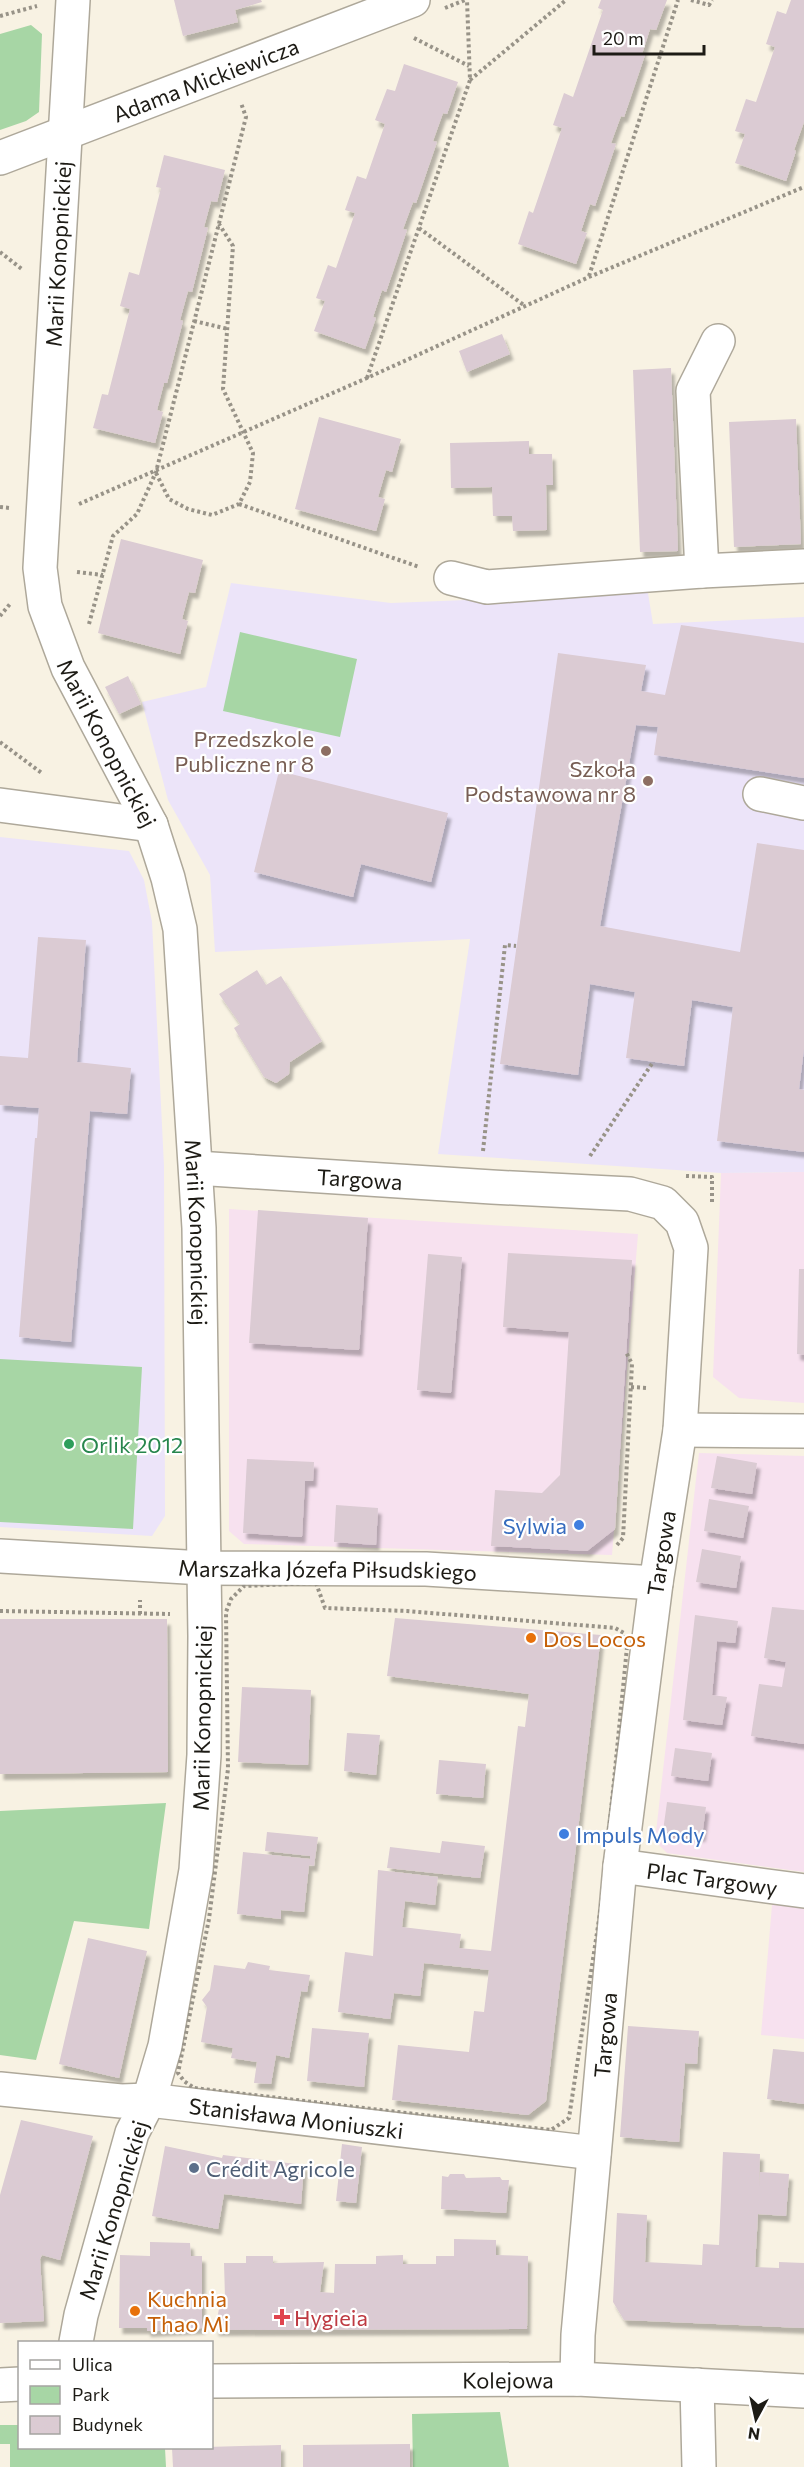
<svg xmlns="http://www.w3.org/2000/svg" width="804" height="2467" viewBox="0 0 804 2467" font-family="Commissioner,sans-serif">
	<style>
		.commercial { fill: #f7e1ef }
		.education { fill: #ece4f9 }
		.green { fill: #a7d6a5 }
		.building { fill: #dbcbd3; filter: url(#shadow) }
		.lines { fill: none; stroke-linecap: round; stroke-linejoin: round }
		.minor-casing { stroke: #aea89a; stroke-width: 36 }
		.path { stroke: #989388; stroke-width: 4; stroke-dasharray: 3 3; stroke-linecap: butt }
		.minor { stroke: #fff; stroke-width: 33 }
		.education-dot { fill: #8d6e63; stroke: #fff; stroke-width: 2 }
		.leisure-dot { fill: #2e9e5b; stroke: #fff; stroke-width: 2 }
		.shop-dot { fill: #3f7fe0; stroke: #fff; stroke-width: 2 }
		.food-dot { fill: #e8710a; stroke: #fff; stroke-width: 2 }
		.service-dot { fill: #5c6f8a; stroke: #fff; stroke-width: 2 }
		.health-dot { fill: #e0444e; stroke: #fff; stroke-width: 2 }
		.labels { text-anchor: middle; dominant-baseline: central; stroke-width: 4.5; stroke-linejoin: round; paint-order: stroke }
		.street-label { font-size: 22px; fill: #1d1b15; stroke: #fff }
		.education-label { font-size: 22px; fill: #785e54; stroke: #fff; text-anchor: end }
		.leisure-label { font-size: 22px; fill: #27864d; stroke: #fff; text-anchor: start }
		.shop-label { font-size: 22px; fill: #366cbe; stroke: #fff; text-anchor: end }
		.food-label { font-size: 22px; fill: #c56008; stroke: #fff; text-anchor: start }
		.service-label { font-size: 22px; fill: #4e5e75; stroke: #fff; text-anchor: start }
		.health-label { font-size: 22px; fill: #be3a42; stroke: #fff; text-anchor: start }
	</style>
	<defs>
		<filter id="shadow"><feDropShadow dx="3.5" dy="6" stdDeviation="1.5" flood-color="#0004"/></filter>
	</defs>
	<rect width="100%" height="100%" fill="#f8f2e3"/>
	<!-- commercial -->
	<path class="commercial" d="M804,1172V1403L739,1398L713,1377L721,1173Z
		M229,1209L638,1234L612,1555L244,1544L229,1531Z
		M699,1453L804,1456V1872L667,1853L655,1841Z
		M772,1905L804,1906V2039L761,2035Z"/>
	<!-- education -->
	<path class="education" d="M231,583L391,603L516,598L647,587L653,624L804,617V1172L721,1173L438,1154L470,939L215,952L210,875L168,800L142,702L206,687Z
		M0,837L129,851L144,880L152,922L164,1166L165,1516L152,1536L0,1527Z"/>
	<!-- green -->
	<path class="green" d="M31,25L42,34L39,112L26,121L0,130V34Z
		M240,632L357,659L340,737L223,711Z
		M0,1359L142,1367L133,1529L0,1522Z
		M166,1803L149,1929L74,1921L36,2060L0,2055V1811Z
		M500,2412L509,2467H413L412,2414Z
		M0,2425H19L20,2448H165L166,2467H10V2444H0Z"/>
	<!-- building -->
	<path class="building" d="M174,0H261L262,2L235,10L238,22L183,36Z
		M601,0H667L656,30L650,29L642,54L645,55L624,117L621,116L611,143L616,144L595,206L590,204L581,231L587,233L576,264L518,244L529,211L533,213L562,128L553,125L564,93L573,97L603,10L598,8Z
		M791,0H804V122L794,150L796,151L786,181L735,163L745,134L735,131L746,99L756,102L775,47L766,44L777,11L786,14Z
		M404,64L458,82L447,114L443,113L433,141L437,142L416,203L413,202L403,229L407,230L386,292L382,290L373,317L376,318L365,349L314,331L325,301L316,298L328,265L336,268L355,213L345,210L357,176L366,179L385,124L375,120L387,89L395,91Z
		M164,155L225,170L217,202L211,201L204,227L208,228L192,292L188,291L180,320L183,321L167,383H164L157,410L163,412L155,443L93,428L102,394L108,395L130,309L120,306L129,272L139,275L161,188L156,187Z
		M502,334L510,354L467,372L459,351Z
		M671,368L678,551L640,552L633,370Z
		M319,417L401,439L392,472L386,470L378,497L385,499L376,531L295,509Z
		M796,419L801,544L734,547L729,422Z
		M529,441V454H552L553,485H546L547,530L513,531L512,516H493L492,487L451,488L450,443Z
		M121,539L203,560L195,593L189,592L182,619L188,621L180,654L98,633Z
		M681,625L804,643V778L654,755L658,727L636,725L600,926L740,952L757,843L804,850V1049L799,1089L804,1090V1152L717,1141L733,1007L692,1000L684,1066L626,1058L635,992L590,984L578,1075L500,1064L558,653L646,665L641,691L665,695Z
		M128,676L141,704L119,714L105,687Z
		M279,771L448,813L431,882L361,864L353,897L254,872Z
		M38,937L86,940L77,1062L131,1068L127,1114L90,1111L71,1342L19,1337L35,1138H37L39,1108L0,1105V1056L28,1058Z
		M257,970L266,985L281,976L322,1041L290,1062L289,1074L276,1083L264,1077L234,1028L240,1024L219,994Z
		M258,1210L368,1218L359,1350L249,1343Z
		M508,1253L632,1260L615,1529L587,1551L491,1546L495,1490L542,1493L560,1475L569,1332L503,1327Z
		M428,1254L462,1257L451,1393L417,1390Z
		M799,1269H804V1355L797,1354Z
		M717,1456L757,1463L752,1494L711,1488Z
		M247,1459L314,1462L313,1481H305L302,1537L243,1533Z
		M709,1499L749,1506L743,1538L704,1531Z
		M336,1505L378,1508L376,1545L334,1542Z
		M702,1549L741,1556L736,1588L696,1582Z
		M772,1607L804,1610V1744L751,1736L759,1684L782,1687L786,1662L764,1658Z
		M695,1615L738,1621L735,1643L717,1641L712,1695L727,1697L722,1725L683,1720Z
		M395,1618L601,1635L546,2101L528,2115L392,2100L398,2045L469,2052L474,2011L484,2012L489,1970L424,1963L420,1996L394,1993L390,2019L338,2012L345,1952L373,1956L378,1870L438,1877L435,1905L405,1901L402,1927L461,1934L459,1948L491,1951L518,1726L525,1727L529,1694L387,1676Z
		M0,1619H167L168,1772L0,1774Z
		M242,1687L311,1690L308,1765L238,1762Z
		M347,1733L380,1735L376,1775L344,1771Z
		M675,1748L712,1753L708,1781L671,1776Z
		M439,1760L486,1764L483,1798L436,1794Z
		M667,1802L706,1807L702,1836L663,1831Z
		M267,1832L318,1837L314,1866L309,1865L304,1912L281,1910V1919L237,1914L243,1852L310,1859V1856L265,1851Z
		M442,1841L485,1846L480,1878L387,1868L390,1847L440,1853Z
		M88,1938L147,1951L119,2078L59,2064Z
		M248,1962L270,1966L269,1970L310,1975L307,1992L301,1991L289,2058L276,2055L271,2084L254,2083L257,2062L231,2058L233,2048L201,2042L207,2007L202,2000L210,1990L214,1965L245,1969Z
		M628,2026L699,2031L697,2064L685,2063L679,2142L620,2137Z
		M312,2028L369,2033L364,2087L307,2081Z
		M773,2049L804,2052V2104L767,2099Z
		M21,2120L93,2136L60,2260L42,2255L40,2259L44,2321L0,2323V2195Z
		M342,2144L362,2147L356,2203L336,2201Z
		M165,2146L222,2158L223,2155L304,2165L301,2204L224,2194L218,2229L152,2216Z
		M723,2152L760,2154L759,2186L760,2172L789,2174L786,2216L758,2214L755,2267L779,2268V2262L804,2263V2328L624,2320L613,2302L617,2213L647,2215L645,2262L702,2265L703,2244L719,2245Z
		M450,2174H464L466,2178L500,2177L502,2180H509L506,2213L441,2209L442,2176L448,2177Z
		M454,2239L496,2240V2255L528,2256L527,2329L215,2330L221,2298L225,2297L224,2263H246V2256H273V2263L324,2262L320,2292L334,2293L335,2264H376V2256L403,2255V2264H436V2256H454Z
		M150,2242L190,2243L191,2256H202V2328L147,2331V2328H119L120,2255L150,2256Z
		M410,2444V2467H303V2445Z
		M281,2445V2467H173L172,2448Z"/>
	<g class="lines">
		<!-- minor casing -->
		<g class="minor-casing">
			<g id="minor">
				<path id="s1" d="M73,0L40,568L45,606L68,668L151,825L168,878L180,929L199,1228L205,1636L204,1755L196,1870L165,2046L149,2100L132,2133L81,2315L76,2342"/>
				<path id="s2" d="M0,158L413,0"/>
				<path d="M702,571L693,391L718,341"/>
				<path d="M451,578L487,587L702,571L804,566"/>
				<path d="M760,794L804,803"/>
				<path d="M0,805L151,825"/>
				<path id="s3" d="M196,1168L492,1187L630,1194L663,1203L682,1222L691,1248L680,1430L656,1583L620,1866L578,2335L577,2379"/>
				<path d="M680,1430L804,1431"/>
				<path id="s4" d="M0,1556L203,1568L426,1569L656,1583"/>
				<path id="s5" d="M620,1866L804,1891"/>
				<path id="s6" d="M0,2089L121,2101L149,2100L594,2153"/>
				<path id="s7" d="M212,2381L577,2379L804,2391"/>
				<path d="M0,2385L20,2384"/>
				<path d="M697,2385L699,2467"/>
			</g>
		</g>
		<!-- path -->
		<path class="path" d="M691,0L709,5L712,0
			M445,8L465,0
			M0,16L37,6
			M414,38L469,66
			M470,80L566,0
			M419,228L525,306
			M0,252L23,270
			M589,276L678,0
			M194,321L228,329
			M367,378L470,80L467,0
			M156,473L169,499L188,509L212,515L239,504L250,482L253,453L223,389L233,246L219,224
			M79,504L367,378L589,277L804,187
			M239,504L419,567
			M0,507L10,508
			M77,572L103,575
			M0,616L10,604
			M89,624L113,536L137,514L156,472L246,117L241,103
			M0,742L43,774
			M483,1151L505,945L516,946
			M590,1156L653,1062
			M686,1176L712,1177V1203
			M631,1387L648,1388
			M617,1545L623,1538L632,1364L626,1352
			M316,1583L325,1608L407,1611L615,1628L624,1633L627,1647L603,1893L569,2118L551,2130L194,2088L184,2081L178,2073L209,1919L228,1769L226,1612L231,1599L244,1586Z
			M0,1611L170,1614
			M140,1614V1600"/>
		<!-- minor -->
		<use href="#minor" class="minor"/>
	</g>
	<!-- markers -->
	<g class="education-dot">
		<circle cx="326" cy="751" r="6"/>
		<circle cx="648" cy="781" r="6"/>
	</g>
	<circle class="leisure-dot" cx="69" cy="1444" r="6"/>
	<g class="shop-dot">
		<circle cx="579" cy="1525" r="6"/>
		<circle cx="564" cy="1834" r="6"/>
	</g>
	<g class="food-dot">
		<circle cx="531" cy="1638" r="6"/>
		<circle cx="135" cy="2311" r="6"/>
	</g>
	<circle class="service-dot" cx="194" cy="2168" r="6"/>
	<path class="health-dot" d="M279 2308h6v6h6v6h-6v6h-6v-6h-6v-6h6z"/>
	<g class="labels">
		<!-- street labels -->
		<g class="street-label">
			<text stroke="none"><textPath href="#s2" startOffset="220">Adama Mickiewicza</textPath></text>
			<text transform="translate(58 254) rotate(-87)">Marii Konopnickiej</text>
			<text stroke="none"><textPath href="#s1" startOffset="758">Marii Konopnickiej</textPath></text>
			<text stroke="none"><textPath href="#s3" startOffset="164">Targowa</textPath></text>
			<text stroke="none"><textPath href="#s1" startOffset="1263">Marii Konopnickiej</textPath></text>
			<text transform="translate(661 1553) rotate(-81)">Targowa</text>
			<text stroke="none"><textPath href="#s4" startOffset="328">Marszałka Józefa Piłsudskiego</textPath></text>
			<text transform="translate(202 1718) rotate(-89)">Marii Konopnickiej</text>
			<text stroke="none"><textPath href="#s5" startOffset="93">Plac Targowy</textPath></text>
			<text transform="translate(605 2035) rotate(-85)">Targowa</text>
			<text stroke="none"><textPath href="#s6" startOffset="298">Stanisława Moniuszki</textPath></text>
			<text transform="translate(113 2210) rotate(-73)">Marii Konopnickiej</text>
			<text stroke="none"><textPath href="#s7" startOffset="296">Kolejowa</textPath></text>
		</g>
		<!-- education labels -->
		<g class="education-label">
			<text x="314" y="738">Przedszkole<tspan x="314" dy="25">Publiczne nr 8</tspan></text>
			<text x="636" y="768">Szkoła<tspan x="636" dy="25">Podstawowa nr 8</tspan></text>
		</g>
		<!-- leisure labels -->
		<g class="leisure-label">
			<text x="81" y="1444">Orlik 2012</text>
		</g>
		<!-- shop labels -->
		<g class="shop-label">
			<text x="567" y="1525">Sylwia</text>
			<text x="576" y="1834" text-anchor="start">Impuls Mody</text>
		</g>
		<!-- food labels -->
		<g class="food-label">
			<text x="543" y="1638">Dos Locos</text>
			<text x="147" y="2298">Kuchnia<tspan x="147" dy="25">Thao Mi</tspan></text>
		</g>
		<!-- service labels -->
		<g class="service-label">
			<text x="206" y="2168">Crédit Agricole</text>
		</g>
		<!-- health labels -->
		<g class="health-label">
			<text x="294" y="2317">Hygieia</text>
		</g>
	</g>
	<!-- legend -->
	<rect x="18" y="2341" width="195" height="108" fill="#ffffff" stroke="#a5a4a1" stroke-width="1.5"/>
	<rect x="30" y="2360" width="30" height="9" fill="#ffffff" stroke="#a5a4a1" stroke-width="1.5"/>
	<text x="72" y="2371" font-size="18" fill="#1d1b15">Ulica</text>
	<rect x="30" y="2386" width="30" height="18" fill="#a7d6a5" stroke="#a5a4a1" stroke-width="1.5"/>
	<text x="72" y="2401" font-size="18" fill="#1d1b15">Park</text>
	<rect x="30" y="2416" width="30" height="18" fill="#dbcbd3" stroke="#a5a4a1" stroke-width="1.5"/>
	<text x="72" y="2431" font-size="18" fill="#1d1b15">Budynek</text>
	<!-- north arrow -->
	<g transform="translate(756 2419) rotate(188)" stroke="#ffffff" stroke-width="4.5" paint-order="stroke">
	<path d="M0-4.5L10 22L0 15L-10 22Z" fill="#1d1b15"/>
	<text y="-9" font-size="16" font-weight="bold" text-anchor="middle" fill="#1d1b15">N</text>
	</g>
	<!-- scale -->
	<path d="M594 45v9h110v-9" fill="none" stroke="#1d1b15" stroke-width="3"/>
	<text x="603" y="45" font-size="18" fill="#1d1b15" stroke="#ffffff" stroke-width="4.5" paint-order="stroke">20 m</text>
</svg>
